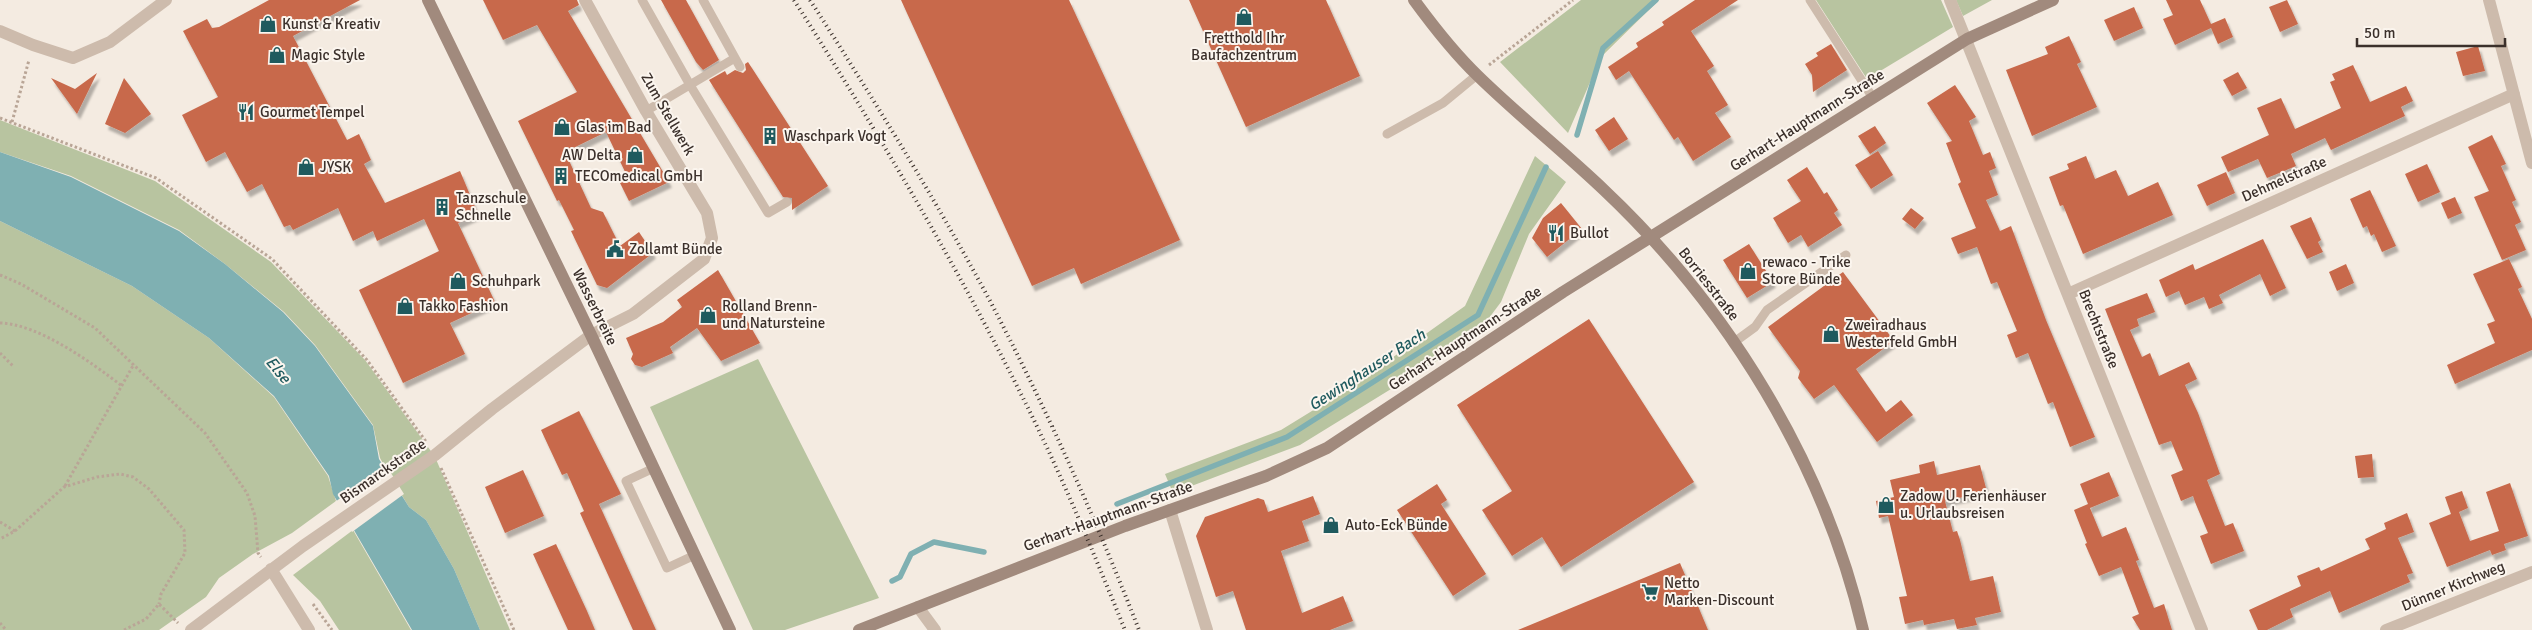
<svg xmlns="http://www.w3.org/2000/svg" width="2532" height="630" viewBox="0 0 2532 630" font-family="Signika,sans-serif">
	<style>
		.green { fill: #b8c4a0 }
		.water { fill: #7fb0b2 }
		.pier { fill: #f4ebe1 }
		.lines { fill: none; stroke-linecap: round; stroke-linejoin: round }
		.stream { stroke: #7fb0b2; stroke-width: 5.5 }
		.building { fill: #c8694b; filter: url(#shadow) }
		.path { stroke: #b9a596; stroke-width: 3; stroke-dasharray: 2.5 2.5; stroke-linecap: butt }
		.lane { stroke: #cdbbac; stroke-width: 9 }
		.street { stroke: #cdbbac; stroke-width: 12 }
		.secondary { stroke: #a18a7d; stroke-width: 12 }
		.rail { stroke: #3b302b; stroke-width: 4; stroke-dasharray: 1 4; stroke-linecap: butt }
		.labels { text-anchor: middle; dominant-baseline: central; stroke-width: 4; stroke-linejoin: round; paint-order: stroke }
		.poi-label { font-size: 15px; fill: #3b302b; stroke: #fbf5ee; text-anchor: start }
		.street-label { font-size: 15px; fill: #3b302b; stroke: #fbf5ee }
		.water-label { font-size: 16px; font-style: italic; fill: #1f5a5e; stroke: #fbf5ee }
	</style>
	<defs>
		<filter id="shadow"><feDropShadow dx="3" dy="5.5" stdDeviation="1" flood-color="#0004"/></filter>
	</defs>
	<rect width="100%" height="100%" fill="#f4ebe1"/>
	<!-- green -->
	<path class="green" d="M1581,0H1659L1601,57L1568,133L1500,62Z
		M1816,0H1941L1953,27L1867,79Z
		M1956,0H1992L1963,16Z
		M0,120L155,181L271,262L365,360L433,454L394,483L380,458L373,425L315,345L284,312L225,264L179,230L71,176L0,152Z
		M1535,156L1566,182L1529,234L1501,302L1474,338L1300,445L1173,493L1165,474L1281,430L1351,387L1465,306Z
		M0,221L132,286L209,338L274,397L328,476L336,501L292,533L253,554L219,578L206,597L159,630H0Z
		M758,359L879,598L785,630H753L650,407Z
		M435,457L510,630H480L454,569L426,520L409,507L395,484Z
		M353,530L411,630H339L320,601L293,575Z"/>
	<!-- water -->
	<path class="water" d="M0,152L71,177L179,231L225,264L283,312L315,346L373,426L379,459L409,507L426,520L454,569L480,630H412L333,494L329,476L274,396L209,338L132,286L0,221Z"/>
	<!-- pier -->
	<path class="pier" d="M386,465L404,494L352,532L335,502Z"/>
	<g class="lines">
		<!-- stream -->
		<path class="stream" d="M1577,135L1603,48L1656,0
			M1117,504L1287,437L1478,315L1546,167
			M892,581L900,577L911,554L934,542L984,552"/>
	</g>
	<!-- building -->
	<path class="building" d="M269,0H360L293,36L347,140L359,134L371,160L364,164L385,203L460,171L478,214L458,223L495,302L450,323L465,354L403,383L359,290L439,251L424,219L377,241L373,231L353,241L338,208L293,230L290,225L284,227L262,184L247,192L225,152L206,162L182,115L218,97L183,31L207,19L212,28L219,27Z
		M483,0H577L579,5L568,11L669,182L629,201L620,183L628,178L606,132L565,152L591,208L603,212L620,246L639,232L653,253L607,288L597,285L571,231L574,230L559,200L557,201L518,121L577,92L537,25L503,40Z
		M661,0H686L719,60L703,70L696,62Z
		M901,0H1069L1180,240L1081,284L1074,268L1032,286Z
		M1189,0H1326L1360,76L1246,127Z
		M1695,0H1738L1691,31L1714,66L1707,71L1728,105L1715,113L1731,137L1693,161L1678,137L1674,140L1629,71L1616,80L1608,67L1638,47L1636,43L1664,25L1662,22Z
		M2166,0H2200L2211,24L2225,18L2233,37L2218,44L2211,28L2175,45L2163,19L2173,15Z
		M2287,0L2298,24L2280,32L2269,7Z
		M2134,7L2143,28L2114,41L2104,20Z
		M2069,36L2081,62L2077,64L2097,107L2032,136L2006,70L2048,54L2045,47Z
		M1831,44L1847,70L1813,92L1812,75L1805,64L1818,56L1816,53Z
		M2478,46L2485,71L2463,76L2456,52Z
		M748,62L828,186L792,210V198L783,197L709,80L725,71L727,75L735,70L743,73L746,70L745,64Z
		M2353,65L2370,102L2406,86L2413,101L2401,107L2405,116L2331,150L2325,138L2291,154L2296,166L2267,178L2258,159L2228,172L2221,157L2269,135L2257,108L2281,98L2295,129L2341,108L2330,82L2335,80L2332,74Z
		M2238,72L2247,88L2232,96L2223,80Z
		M97,73L77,114L51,78L75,89Z
		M124,78L151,114L125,133L105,124Z
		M1955,85L1976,117L1969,121L1983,155L1990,152L1996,168L1989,171L1998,195L1986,200L2000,231L2011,226L2046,320L2095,437L2070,447L2053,402L2048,404L2028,353L2016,358L2007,335L2017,331L1997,282L1991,284L1977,247L1958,254L1951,238L1976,228L1958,184L1961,182L1946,143L1952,141L1927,103Z
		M1614,117L1628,139L1609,151L1595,130Z
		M1875,126L1886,143L1870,154L1858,136Z
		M2492,135L2506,164L2501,166L2516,200L2512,202L2521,222L2515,225L2526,250L2502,260L2474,197L2489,191L2468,147Z
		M1878,151L1893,175L1871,189L1855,165Z
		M2086,156L2095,179L2116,170L2128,196L2158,182L2173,215L2083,254L2063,205L2060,206L2049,177L2069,169L2067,164Z
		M2427,164L2440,192L2418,202L2405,174Z
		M1807,167L1824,194L1827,192L1838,210L1834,213L1842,225L1808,247L1801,235L1788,243L1773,218L1801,201L1787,180Z
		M2226,172L2235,193L2207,206L2197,185Z
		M2370,190L2396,246L2382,252L2374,234L2371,236L2367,226L2363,228L2350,199Z
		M2455,197L2462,213L2448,219L2441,203Z
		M1561,203L1582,229L1547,257L1532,238L1543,218Z
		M1911,208L1924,218L1915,229L1902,219Z
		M2311,217L2321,240L2318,242L2323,252L2307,259L2290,226Z
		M2263,239L2286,288L2270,296L2260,274L2219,295L2223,303L2209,309L2204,297L2185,305L2179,291L2166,297L2159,280L2193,264L2195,270Z
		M1749,244L1773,282L1747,298L1723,260Z
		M2509,259L2522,287L2518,289L2532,319V350L2455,384L2447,365L2495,343L2487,324L2495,321L2473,274Z
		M2346,264L2354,283L2337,291L2329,272Z
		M718,270L760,343L721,361L697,328L670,347L673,353L642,367L635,365L631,359L633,354L626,338L663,322L682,307L677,300Z
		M1843,272L1894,341L1856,369L1886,412L1901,400L1913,415L1877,442L1834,385L1814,399L1798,378L1800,371L1768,327Z
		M2147,293L2155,312L2137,319L2139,326L2130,330L2142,357L2150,353L2159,376L2189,362L2197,379L2185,385L2198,413L2220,474L2207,480L2225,526L2233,523L2244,551L2211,564L2200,536L2208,533L2195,502L2193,496L2181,501L2171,475L2183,470L2171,441L2159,445L2105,309Z
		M1589,319L1694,482L1561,567L1542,537L1512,556L1482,510L1512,491L1457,405Z
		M579,411L621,494L599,504L656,630H633L580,513L584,511L567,473L562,475L541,430Z
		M2372,454L2374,477L2358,478L2355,456Z
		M1934,461L1937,475L1980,465L1987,492L1945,501L1953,532L1957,531L1960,540L1970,581L1993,576L2001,612L1975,618L1977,625L1957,629L1954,619L1924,625L1923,620L1905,624L1899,597L1907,596L1888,516L1879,518L1876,501L1894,497L1890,480L1920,473L1919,465Z
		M523,470L544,516L505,533L485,487Z
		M2109,472L2119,496L2090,508L2102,537L2126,527L2139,560L2136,561L2154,608L2164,604L2172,630H2140L2132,617L2139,614L2121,567L2099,576L2085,544L2087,543L2074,510L2088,504L2080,484Z
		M2510,483L2528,536L2504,544L2506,550L2492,555L2490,550L2447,567L2429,523L2451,514L2445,497L2462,491L2468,508L2459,512L2470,541L2499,531L2486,492Z
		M1437,484L1447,500L1441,504L1486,574L1453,596L1397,510Z
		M1313,496L1320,514L1302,521L1309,541L1281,551L1302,613L1343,596L1353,621L1330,630H1246L1233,591L1216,597L1196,536L1205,517L1258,498L1264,500L1268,512Z
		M2407,513L2414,532L2398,538L2413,573L2407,575L2410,582L2339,613L2330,591L2290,609L2293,617L2267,630H2258L2249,610L2301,586L2297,576L2319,567L2321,571L2370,549L2365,539L2386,529L2384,523Z
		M556,544L587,611L595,630H568L533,554Z
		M1680,563L1708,630H1518Z"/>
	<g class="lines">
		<!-- path -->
		<path class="path" d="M1489,65L1573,0
			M0,118L156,178L272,259L367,360L427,443
			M12,122L29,60
			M0,275L21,284L95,328L205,433L247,493L255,516L258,553L261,557
			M0,323C39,324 92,363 122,386
			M0,353L14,367
			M441,468L514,630
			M65,486L134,364
			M0,522L15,531L0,539
			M15,531L64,487L97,477L120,474L133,477L149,489L184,530L185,553L161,594L159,604
			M313,604L332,630
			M0,623L6,630
			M124,630L146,619L159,604L178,623"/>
		<!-- lane -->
		<path class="lane" d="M642,0L690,85L768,213L787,202
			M703,0L740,67
			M1810,0L1873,98
			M646,111L735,58
			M1387,134L1443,103L1477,75
			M1733,343L1755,327L1767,310L1846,255
			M654,468L626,481L667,568L695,555"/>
		<!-- street -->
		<path class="street" d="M1950,0L2202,630
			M2489,0L2532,163
			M0,31L33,45L73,58L110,42L166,0
			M2068,294L2514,94
			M1170,510L1207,630
			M271,569L309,630
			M918,607L935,630
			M191,630L303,546L435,455L492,409L591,335L633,314L704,259L712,238L707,213L646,111L585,0
			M2386,630L2532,572"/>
		<!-- secondary -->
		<path class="secondary" d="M428,0L591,335L730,630
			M1414,0C1433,26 1454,53 1478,76C1518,115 1563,151 1604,190C1728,307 1824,463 1863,630
			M859,630L1125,526L1266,476L1327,448L1563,292L1967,39L2053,0"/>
		<!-- rail -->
		<path class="rail" d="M794,0C875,128 952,257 1020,392C1059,469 1092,549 1125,630
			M810,0C873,98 934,197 989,299C1045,406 1095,517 1139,630"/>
	</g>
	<!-- icons -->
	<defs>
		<g id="shop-bare" transform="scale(1.35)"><path d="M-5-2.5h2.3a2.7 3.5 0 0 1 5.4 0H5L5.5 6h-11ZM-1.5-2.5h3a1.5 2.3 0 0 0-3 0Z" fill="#1f5a5e" stroke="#fbf5ee" stroke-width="2.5" paint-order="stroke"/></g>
		<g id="restaurant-bare" transform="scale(1.35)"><path d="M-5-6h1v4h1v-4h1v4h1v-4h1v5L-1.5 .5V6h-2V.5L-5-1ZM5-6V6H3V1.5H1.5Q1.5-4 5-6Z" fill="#1f5a5e" stroke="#fbf5ee" stroke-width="2.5" paint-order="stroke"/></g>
		<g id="building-bare" transform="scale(1.35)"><path d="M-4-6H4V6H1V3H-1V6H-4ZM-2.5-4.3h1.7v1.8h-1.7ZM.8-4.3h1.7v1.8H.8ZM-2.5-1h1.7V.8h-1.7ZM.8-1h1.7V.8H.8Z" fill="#1f5a5e" stroke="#fbf5ee" stroke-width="2.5" paint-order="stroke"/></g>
		<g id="civic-bare" transform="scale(1.35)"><path d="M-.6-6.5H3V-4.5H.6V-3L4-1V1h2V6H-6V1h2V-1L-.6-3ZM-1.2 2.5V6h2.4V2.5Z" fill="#1f5a5e" stroke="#fbf5ee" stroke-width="2.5" paint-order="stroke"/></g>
		<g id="supermarket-bare" transform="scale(1.35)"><path d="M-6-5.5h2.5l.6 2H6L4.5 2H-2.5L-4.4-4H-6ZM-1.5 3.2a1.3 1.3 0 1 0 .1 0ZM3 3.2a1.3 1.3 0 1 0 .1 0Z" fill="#1f5a5e" stroke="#fbf5ee" stroke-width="2.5" paint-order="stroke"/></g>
	</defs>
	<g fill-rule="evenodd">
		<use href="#shop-bare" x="1244" y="17"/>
		<use href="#shop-bare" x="268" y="24"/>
		<use href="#shop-bare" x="277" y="55"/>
		<use href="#restaurant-bare" x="246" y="112"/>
		<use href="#shop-bare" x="562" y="127"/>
		<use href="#building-bare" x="770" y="136"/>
		<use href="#shop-bare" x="635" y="155"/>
		<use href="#shop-bare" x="306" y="167"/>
		<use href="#building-bare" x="561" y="176"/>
		<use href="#building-bare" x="442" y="207"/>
		<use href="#restaurant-bare" x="1556" y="233"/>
		<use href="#civic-bare" x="615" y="249"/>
		<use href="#shop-bare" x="1748" y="271"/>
		<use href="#shop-bare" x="458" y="281"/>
		<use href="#shop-bare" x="405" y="306"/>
		<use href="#shop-bare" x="708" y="315"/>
		<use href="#shop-bare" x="1831" y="334"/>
		<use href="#shop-bare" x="1886" y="505"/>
		<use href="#shop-bare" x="1331" y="525"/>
		<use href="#supermarket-bare" x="1650" y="592"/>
	</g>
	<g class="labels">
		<!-- poi labels -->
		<g class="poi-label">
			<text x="282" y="24">Kunst &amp; Kreativ</text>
			<text x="1244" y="38" text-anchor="middle">Fretthold Ihr<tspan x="1244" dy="17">Baufachzentrum</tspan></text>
			<text x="291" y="55">Magic Style</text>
			<text x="260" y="112">Gourmet Tempel</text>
			<text x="576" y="127">Glas im Bad</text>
			<text x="784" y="136">Waschpark Vogt</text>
			<text x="621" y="155" text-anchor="end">AW Delta</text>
			<text x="320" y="167">JYSK</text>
			<text x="575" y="176">TECOmedical GmbH</text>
			<text x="456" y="198">Tanzschule<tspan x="456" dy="17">Schnelle</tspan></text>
			<text x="1570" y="233">Bullot</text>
			<text x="629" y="249">Zollamt Bünde</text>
			<text x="1762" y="262">rewaco - Trike<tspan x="1762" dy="17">Store Bünde</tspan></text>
			<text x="472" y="281">Schuhpark</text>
			<text x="419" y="306">Takko Fashion</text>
			<text x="722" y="306">Rolland Brenn-<tspan x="722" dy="17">und Natursteine</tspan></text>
			<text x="1845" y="325">Zweiradhaus<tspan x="1845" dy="17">Westerfeld GmbH</tspan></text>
			<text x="1900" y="496">Zadow U. Ferienhäuser<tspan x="1900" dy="17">u. Urlaubsreisen</tspan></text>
			<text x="1345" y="525">Auto-Eck Bünde</text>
			<text x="1664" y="583">Netto<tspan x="1664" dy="17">Marken-Discount</tspan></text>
		</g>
		<!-- street labels -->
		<g class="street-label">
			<text transform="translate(668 114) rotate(60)">Zum Stellwerk</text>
			<text transform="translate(1807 120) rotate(-32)">Gerhart-Hauptmann-Straße</text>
			<text transform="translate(2284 179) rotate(-24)">Dehmelstraße</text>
			<text transform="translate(1709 284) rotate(52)">Borriesstraße</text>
			<text transform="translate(595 307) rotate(64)">Wasserbreite</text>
			<text transform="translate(2099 329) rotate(68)">Brechtstraße</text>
			<text transform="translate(1465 338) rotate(-33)">Gerhart-Hauptmann-Straße</text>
			<text transform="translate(383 471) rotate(-35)">Bismarckstraße</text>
			<text transform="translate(1108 516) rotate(-20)">Gerhart-Hauptmann-Straße</text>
			<text transform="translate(2453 586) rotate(-22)">Dünner Kirchweg</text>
		</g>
		<!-- water labels -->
		<g class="water-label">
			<text transform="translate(278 370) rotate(51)">Else</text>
			<text transform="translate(1367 370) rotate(-33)">Gewinghauser Bach</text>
		</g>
	</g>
	<!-- scale -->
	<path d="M2357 38v8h148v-8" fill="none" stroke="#3b302b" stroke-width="2.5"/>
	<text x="2364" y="38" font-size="15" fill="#3b302b" stroke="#fbf5ee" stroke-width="4" paint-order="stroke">50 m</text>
</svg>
